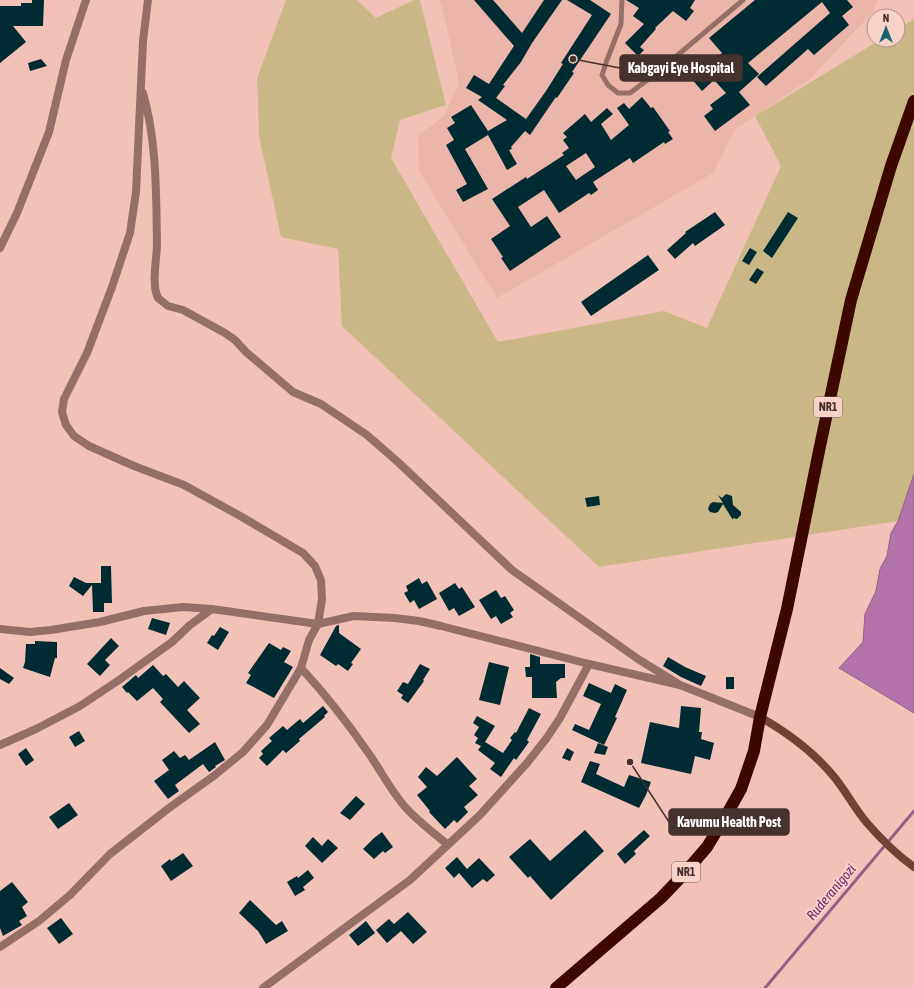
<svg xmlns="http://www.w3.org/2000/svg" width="914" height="988" viewBox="0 0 914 988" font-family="'Asap Condensed',sans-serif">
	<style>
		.built { fill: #ecb5a9 }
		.green { fill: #c9b886 }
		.water { fill: #b373a9; stroke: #926084 }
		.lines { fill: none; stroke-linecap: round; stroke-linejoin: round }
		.stream { stroke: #926084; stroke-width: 3 }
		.building { fill: #012b32; fill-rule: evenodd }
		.lane { stroke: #946f67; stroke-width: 5 }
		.street { stroke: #946f67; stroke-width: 8 }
		.secondary { stroke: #744137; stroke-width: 8 }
		.highway { stroke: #3e0701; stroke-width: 12 }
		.labels { text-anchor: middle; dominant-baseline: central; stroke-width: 4; stroke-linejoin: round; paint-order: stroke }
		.shield { fill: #f8d1c9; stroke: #7b625c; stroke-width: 1 }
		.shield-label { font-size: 12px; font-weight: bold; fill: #45322e }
		.water-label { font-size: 14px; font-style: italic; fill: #772b6f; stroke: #f8d1c9 }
		.leader { fill: none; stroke: #45322e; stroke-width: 1.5 }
		.callout-dot { fill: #45322e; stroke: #f8d1c9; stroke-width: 1.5 }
		.callout { fill: #45322e; stroke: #45322e; stroke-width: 1.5 }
		.callout-label { font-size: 14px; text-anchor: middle; font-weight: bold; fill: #fff }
	</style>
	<rect width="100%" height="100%" fill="#f2c2b8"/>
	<!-- built -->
	<path class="built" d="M440,0H878L872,13L810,79L734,130L713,173L497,298L419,171L418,136L444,116L459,83L446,23Z"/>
	<!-- green -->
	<path class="green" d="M286,0H357L376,18L414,0H420L446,105L400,120L391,158L498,342L664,311L707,328L781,166L755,116L880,40H898V29L914,19V474L898,521L599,567L342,326L338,249L281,237L259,136L257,78Z"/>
	<!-- water -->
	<path class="water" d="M914,474V713L839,668L863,642L865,614L876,591L880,569L887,556L891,533L898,521Z"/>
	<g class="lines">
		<!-- stream -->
		<path class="stream" d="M765,988L914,811"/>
	</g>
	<!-- building -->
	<path class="building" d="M32,0H44L43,26H13L26,42L0,63V6H21V3H32Z
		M474,0H493L522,33L544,0H562L532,43L521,62L503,85L505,86L496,98L526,119L546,91L563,64L561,63L592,15L567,0H590L611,14L572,72L574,73L557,98L556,97L547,110L530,135L525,131L511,147L512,149L509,150L517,164L507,170L488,135L465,149L488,189L463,202L456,190L467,184L446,145L454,140L447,128L455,123L451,117L471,105L488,131L507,120L478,100L482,97L466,88L474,75L489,84L514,46Z
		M626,0H695L690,8L694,11L686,21L673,11L655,28L656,29L640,47L644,50L638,56L625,43L644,24L633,16L639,8Z
		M755,0H847L853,7L842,16L849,25L814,55L808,49L766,86L757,77L830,13L822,2L748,63L759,74L739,92L750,105L715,131L704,116L713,109L710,105L726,93L714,80L702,91L684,70L687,67L684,64L691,58L694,61L697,58L705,67L722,53L709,38Z
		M41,59L47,66L30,71L28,63Z
		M642,97L651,108L653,107L670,131L668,132L673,139L665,144L664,142L633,163L630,158L593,182L598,190L591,195L589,193L559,213L544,190L518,207L531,227L547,216L561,237L510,271L501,258L503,257L491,239L510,226L492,199L526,177L527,179L564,155L562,153L569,148L563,140L567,137L563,133L585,114L591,122L607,108L613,114L601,124L611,140L629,125L617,108L624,103L629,109ZM586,153L595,167L576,180L566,166Z
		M715,212L725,225L695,246L693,243L675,259L667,250L686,233L685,232Z
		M788,212L798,218L772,258L763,251Z
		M750,248L757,252L749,265L742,261Z
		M648,255L659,270L591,316L581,302Z
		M757,268L764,272L756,284L749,280Z
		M726,494L732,496L733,505L741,512V515L737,519L733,518V520L723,504L718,512L715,513L710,512L708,509L710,504L713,502L723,503L718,495L722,498Z
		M599,496L600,505L587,507L585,498Z
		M101,566H111L112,603H104V612H93L92,585L83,596L69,586L74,577L86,583H101Z
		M419,578L422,584L427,581L437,599L419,609L414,600L410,603L404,593L408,591L406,586Z
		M455,583L459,589L462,587L475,607L459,616L454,608L449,611L439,593Z
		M496,590L501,598L505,596L514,610L510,613L513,617L501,624L496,616L491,619L479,600Z
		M152,618L170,623L166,635L148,629Z
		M339,625V633L361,649L351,663L353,664L348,671L338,664L336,666L320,655L336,626Z
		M220,627L229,632L218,650L207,643L212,635L214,636Z
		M111,638L119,646L105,660L110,665L100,676L87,664Z
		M35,641L57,642V658H55L50,677L23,668L25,662L26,644H35Z
		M269,643L281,650L283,647L291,651L284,662L293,667L274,698L246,683L251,675L248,673Z
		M530,654L540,657V664H565V678H561L556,682L557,698H532V677H526L525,667H530Z
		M668,657L685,667L706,676L701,686L681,677L663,666Z
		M489,662L509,667L500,705L479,700Z
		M420,664L430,669L423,680L424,681L408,703L401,698L403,695L397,691L403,682L408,684Z
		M153,665L163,676L166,674L178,687L184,681L200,698L187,710L200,724L189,733L160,702L163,699L153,688L137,701L128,692L127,693L122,687L136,675L138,678Z
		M0,668L14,678L9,684L0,679Z
		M726,677H734V689H726Z
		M589,683L611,693L615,684L627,690L615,717L617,718L604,745L572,730L575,724L589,730L601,704L583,696Z
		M323,706L328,712L324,716L325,717L299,739L300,741L286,753L283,750L267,766L259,758L263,754L261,751L272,741L269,738L283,726L287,730L300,719L303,723Z
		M681,706L701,708L699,732H702L701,739L714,743L710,760L695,756L691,774L641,763L650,722L679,728Z
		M529,708L541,714L527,740L529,742L516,760L514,758L501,777L490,769L495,763L478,750L481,746L475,743L478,738L474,735L479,727L473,723L477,716L495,726L485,742L503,753L512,740L510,738L515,732L516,733Z
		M79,731L85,741L75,747L69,737Z
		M215,742L225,760L215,766L216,767L209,772L203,764L175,785L179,791L168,799L154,781L169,770L162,760L174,751L180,758L185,755L189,760Z
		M598,743L608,747L605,755L594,753Z
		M26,748L34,760L26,766L18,754Z
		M567,748L574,752L570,761L562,758Z
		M457,757L477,779L469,786L478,795L464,807L468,812L457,823L454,820L445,829L429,812L430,811L417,795L427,787L418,777L426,767L437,776Z
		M590,761L600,764L596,774L624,787L629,775L651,782L646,795L639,808L581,782Z
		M356,796L365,804L350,820L340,813Z
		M69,803L78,815L58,829L49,817Z
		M585,830L604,851L551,900L530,876L528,878L509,857L530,839L550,861Z
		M644,830L650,836L634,851L636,854L625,864L617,854Z
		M382,832L393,847L385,853L383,851L374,859L363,849L374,838Z
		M313,837L322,846L328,839L338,848L322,863L305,846Z
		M183,853L193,866L171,881L161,866L170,859L171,861Z
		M457,857L467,869L479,858L495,875L487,882L483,879L472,888L459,873L454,878L445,868Z
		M308,870L314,878L303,887L305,890L295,896L287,882L297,876L298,878Z
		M12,882L28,902L22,907L27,916L19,921L22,925L3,936L0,928V891Z
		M250,900L276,925L282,921L288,931L266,944L258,931L239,913Z
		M408,912L427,932L413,944L401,931L387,943L376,930L389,919L394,924Z
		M61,918L73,934L59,944L47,928Z
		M366,921L375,933L358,946L349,935Z"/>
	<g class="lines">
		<!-- lane -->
		<path class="lane" d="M622,0L621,24L607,60L602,75L608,85L618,93H630L654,75L743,0"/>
		<!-- street -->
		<path class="street" d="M143,93C157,142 156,193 157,243C157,259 151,284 158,298L168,306L183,310L225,333L235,340L246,352L293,392L321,404L367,435L399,463L512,570L638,659L680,685
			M0,248L17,213L49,132L66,60L86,0
			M0,629L30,632L51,630L100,622L144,611L183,607L212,609L318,624L354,616L395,618L419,621L441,626L589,664L680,685L760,717
			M301,668C325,694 347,722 367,751C381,770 391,792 407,809C419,822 435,834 448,845
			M0,745L36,729L80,706L119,680L172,642L190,625L212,609
			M0,947L39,921L70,895L110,854L169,808L215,775L243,752L267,725L301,668L309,640L318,624L322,599L321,580L315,566L303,553L242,517L184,485L134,466L89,446L74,436L66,425L62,412L64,399L87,353L112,287L130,233L136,192L143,41L148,0
			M263,988L410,880L480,815L527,763L546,739L560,718L589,664"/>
		<!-- secondary -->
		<path class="secondary" d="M760,717C788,733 815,753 835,778C847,793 855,809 867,823C881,839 897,855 914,867"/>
		<!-- highway -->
		<path class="highway" d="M556,988L661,898L682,876L707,847L727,814L741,789L754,751L760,717L787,609L819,451L851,300L891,166L914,101"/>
	</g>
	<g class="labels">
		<!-- shield labels -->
		<g class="shield">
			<rect x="814" y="397" width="28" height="20" rx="3"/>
			<rect x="672" y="862" width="28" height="20" rx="3"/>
		</g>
		<g class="shield-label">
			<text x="828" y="407">NR1</text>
			<text x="686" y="872">NR1</text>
		</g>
		<!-- water labels -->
		<g class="water-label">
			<text transform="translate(831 892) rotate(-50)">Ruderanigozi</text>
		</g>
	</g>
	<!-- callouts -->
	<path class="leader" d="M573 59L620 68M630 762L669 822"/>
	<g class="callout-dot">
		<circle cx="573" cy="59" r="4"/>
		<circle cx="630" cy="762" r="4"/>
	</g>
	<g class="callout">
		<rect x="620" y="55" width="122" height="26" rx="4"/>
		<rect x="669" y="809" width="120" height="26" rx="4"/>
	</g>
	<g class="callout-label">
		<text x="681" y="73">Kabgayi Eye Hospital</text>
		<text x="729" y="827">Kavumu Health Post</text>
	</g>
	<!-- north arrow -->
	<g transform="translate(886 28)"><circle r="19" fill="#f8d1c9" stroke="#b0918b"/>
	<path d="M0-3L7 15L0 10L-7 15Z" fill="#1a6471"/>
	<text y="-6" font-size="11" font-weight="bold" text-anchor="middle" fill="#45322e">N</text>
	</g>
</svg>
